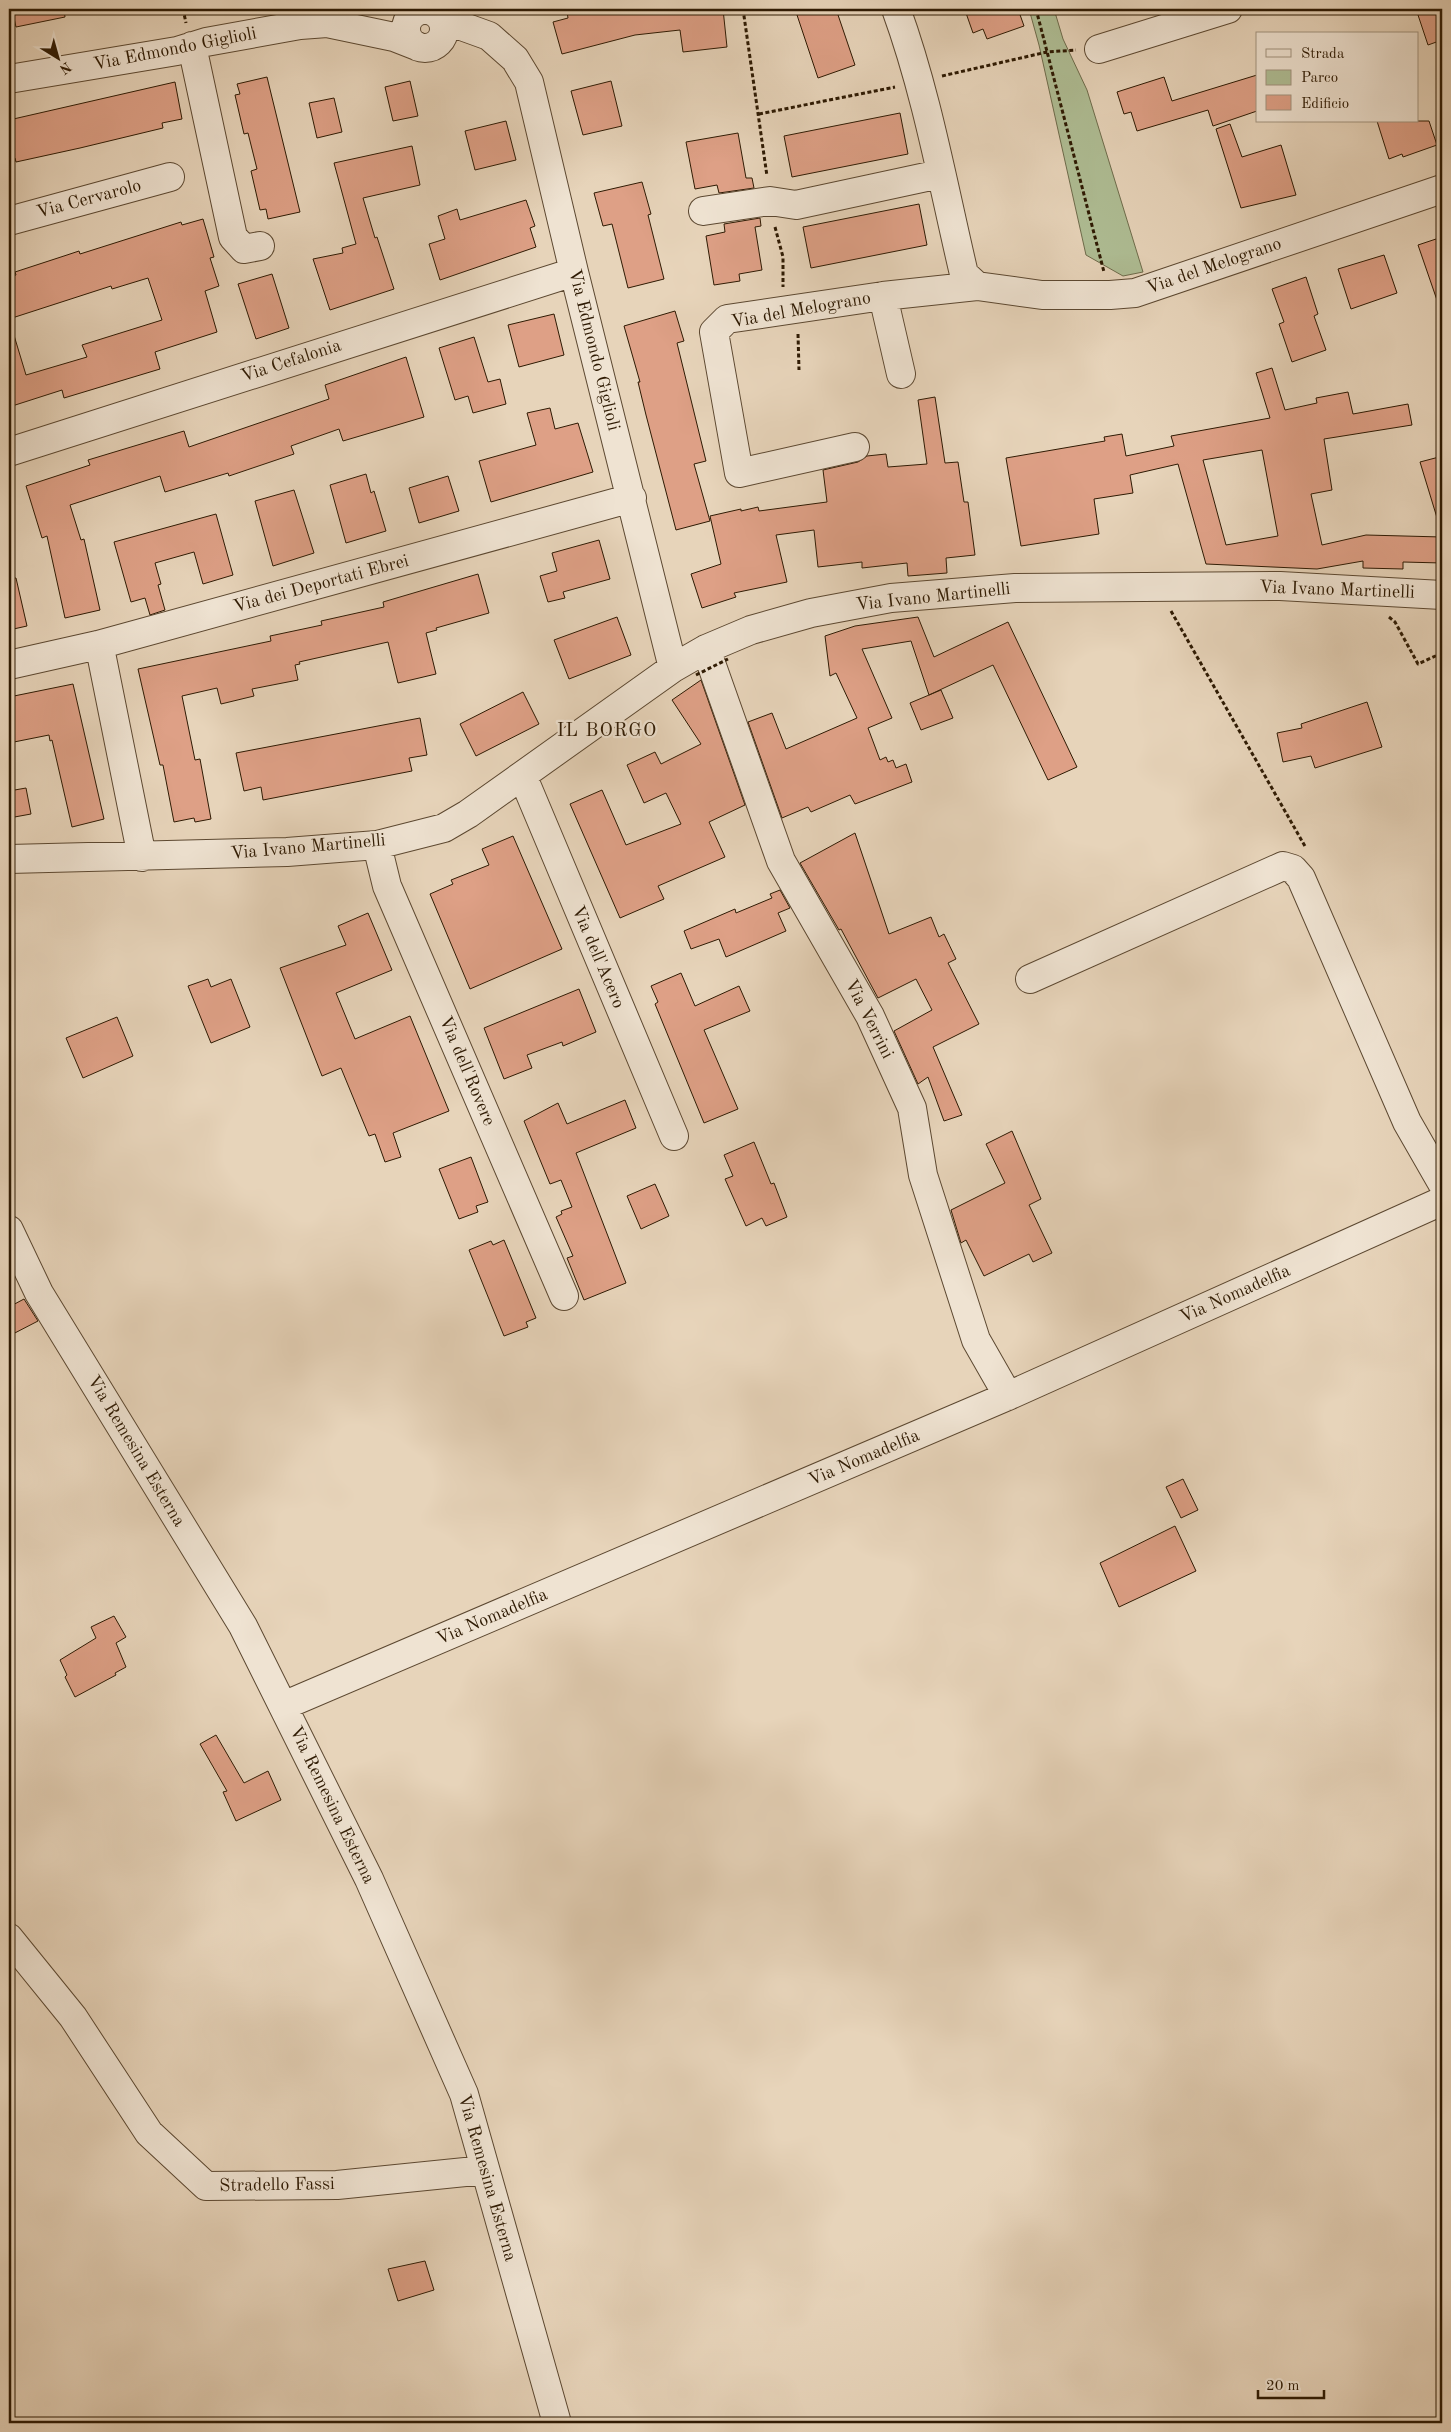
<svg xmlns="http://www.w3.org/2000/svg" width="1451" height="2432" viewBox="0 0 1451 2432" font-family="'Old Standard TT',serif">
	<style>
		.green { fill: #afbe95; stroke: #6e6c4c }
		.building { fill: #dea086; stroke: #2e1a03; fill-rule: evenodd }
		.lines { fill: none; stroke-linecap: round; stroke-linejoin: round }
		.minor-casing { stroke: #5c4831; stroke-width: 30 }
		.path { stroke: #2e1a03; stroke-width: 3; stroke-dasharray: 4 2.5; stroke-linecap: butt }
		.minor { stroke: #efe3d2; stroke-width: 28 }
		.path-bridge { stroke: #2e1a03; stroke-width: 3; stroke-dasharray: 4 2.5; stroke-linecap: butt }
		.labels { text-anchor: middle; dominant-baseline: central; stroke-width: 4.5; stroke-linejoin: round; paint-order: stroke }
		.street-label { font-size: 18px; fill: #2e1a03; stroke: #efe3d2 }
		.neighbourhood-label { font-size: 19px; letter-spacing: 1px; fill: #2e1a03; stroke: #efe3d2 }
	</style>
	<rect width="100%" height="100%" fill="#e7d4ba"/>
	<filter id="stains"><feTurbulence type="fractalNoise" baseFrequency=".004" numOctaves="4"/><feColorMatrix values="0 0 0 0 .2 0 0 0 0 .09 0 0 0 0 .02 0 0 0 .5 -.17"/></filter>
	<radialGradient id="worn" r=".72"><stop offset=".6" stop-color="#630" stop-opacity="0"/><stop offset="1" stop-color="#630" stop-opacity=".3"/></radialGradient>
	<!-- green -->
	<path class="green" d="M1029,9H1054L1063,39L1087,90L1143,272L1123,276L1086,255L1039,45Z"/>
	<!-- building -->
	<path class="building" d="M12,9H64L65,17L16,27Z
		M578,9H627L628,12L656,9H723L727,47L683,52L680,30L635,35L562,54L553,22L568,18L567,12Z
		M795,9H836L855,65L818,78Z
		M979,9H1018L1024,26L987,39L983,29L973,33L966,13Z
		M1416,9H1442V40L1428,45Z
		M1257,75V111L1213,126L1208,110L1137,131L1131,112L1124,114L1117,92L1164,77L1172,101Z
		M267,77L300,212L268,219L266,209L260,210L251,171L257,169L248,133L244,134L235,95L240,94L237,84Z
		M410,81L418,116L393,121L385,87Z
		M611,81L622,126L583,135L571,91Z
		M175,82L182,119L162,123L163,128L80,148L16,162L15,158L9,160V120Z
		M334,98L342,132L317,138L309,103Z
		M900,113L908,154L792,177L784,136Z
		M506,121L516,160L475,170L465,131Z
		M1377,121H1429L1437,145L1403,157L1402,154L1389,159Z
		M1230,124L1242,157L1281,145L1296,195L1241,208L1216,129Z
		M738,133L746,178H752L754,188L719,193L717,185L695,189L686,142Z
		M412,146L420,185L363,198L375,238L377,237L394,289L330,310L313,259L343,253L342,248L356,244L334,163Z
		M642,182L651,214L648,215L664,279L628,288L612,224L603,226L594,193Z
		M526,200L535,226L530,228L536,247L440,280L429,244L445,239L438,216L457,209L460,220Z
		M919,204L927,245L811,268L803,227Z
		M760,218L761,226L755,227L762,270L739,274L740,281L714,285L706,236L725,232L724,224Z
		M203,219L214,257L210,258L219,286L205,291L217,332L155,352L160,369L64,398L62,390L9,407V333L13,332L26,375L87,357L82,345L162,320L148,278L112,289L111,286L9,319V277L16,275L15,272L67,255L79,251L80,254L181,222L182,225Z
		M1442,237V306H1439L1418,245Z
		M1384,255L1397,293L1351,309L1338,269Z
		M272,274L289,328L256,339L238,284Z
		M1306,277L1318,314L1314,316L1326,350L1292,362L1279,324L1284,322L1272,289Z
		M675,311L684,341L677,343L706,461L694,464L710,521L676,530L646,415L638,382H640L624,326Z
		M554,314L564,355L519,367L508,325Z
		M474,337L488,382L500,379L506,404L473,413L468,396L455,400L439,348Z
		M406,357L424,417L343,441L339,429L291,446L294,454L229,476L228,473L165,492L160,476L70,505L81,540L84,539L100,610L65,618L47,536L42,538L26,486L90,465L88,460L184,431L189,447L329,399L325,385Z
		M1272,368L1285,410L1317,403L1316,398L1348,392L1353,414L1408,404L1412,425L1324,439L1332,490L1311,494L1322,545L1366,535L1442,537V563L1403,562V569L1363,568V561L1317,569L1206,564L1178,464L1130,475L1133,493L1094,499L1099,534L1021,546L1006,458L1105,441L1104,437L1122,434L1126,456L1174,446L1171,436L1270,418L1256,373ZM1262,450L1278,536L1226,545L1203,460Z
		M935,397L945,463L958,462L964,502H968L975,555L946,558L947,573L908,576L907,563L862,568V562L818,567L814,530L776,535L787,582L734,593L736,597L702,608L691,574L721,564L710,516L741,509V511L758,507L759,511L827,502L823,470L858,462L867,456L886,454L888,467L927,464L918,400Z
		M550,408L555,429L578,423L593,472L491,502L479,461L536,445L527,413Z
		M1439,457L1442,467V520L1438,521L1420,462Z
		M366,474L371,493L374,491L386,531L346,543L330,485Z
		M448,476L459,511L419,523L409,488Z
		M294,490L314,553L273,566L255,501Z
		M216,514L233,575L203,584L194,552L155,563L161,584L158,585L165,610L150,615L145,598L131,602L114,542Z
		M599,540L610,579L563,592L565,598L548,602L540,576L557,571L552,553Z
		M478,574L489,613L436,628L437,630L426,633L436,674L398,683L388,642L299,662L300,664L295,665L298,680L252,689L254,696L221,704L217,688L182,696L195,760L200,759L211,819L195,822L194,818L174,822L163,765H160L138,669L271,641L270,636L322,625L321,621L384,607L383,602Z
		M9,578H16L27,626L9,630Z
		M617,617L631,655L569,679L554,640Z
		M918,617L934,657L1008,622L1077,767L1048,780L993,665L929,695L911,641L862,649L892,718L868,728L880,760L886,757L888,762L893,760L896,768L906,764L912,782L855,804L850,795L811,812L808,807L782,818L748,722L772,713L786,749L857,718L836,673L830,676L825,636L855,626Z
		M701,680L745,805L709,822L725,857L658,886L664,899L620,918L570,804L602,790L626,845L681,824L666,793L644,803L627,765L655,752L661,764L701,744L672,700Z
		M73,684L104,819L72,827L52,740L50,741L49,735L9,743V697Z
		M941,690L953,718L921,730L910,703Z
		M523,692L539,724L476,756L460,724Z
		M1367,702L1382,747L1315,768L1311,756L1283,762L1277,733L1302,728L1301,724Z
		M420,718L427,755L409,758L412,771L263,800L261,787L244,791L236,753Z
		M26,788L31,814L9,818V791Z
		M855,833L889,934L931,917L939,937L944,934L956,959L948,963L979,1024L933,1047L962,1115L944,1121L928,1077L918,1084L894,1031L932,1010L916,979L878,998L841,929L839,930L800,863Z
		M513,836L562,949L470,989L430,894L453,884L451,880L489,865L482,849Z
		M780,890L790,908L778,913L786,931L726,957L719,939L691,949L684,931L735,909L736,913L772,898L770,894Z
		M368,913L392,970L336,993L355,1039L410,1016L449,1111L393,1133L401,1157L385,1162L375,1134L369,1136L341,1068L322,1076L280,968L346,945L338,926Z
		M681,973L695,1006L739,986L750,1011L704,1030L738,1109L704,1123L655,1004L658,1002L651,986Z
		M208,979L211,987L231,979L250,1027L211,1043L188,986Z
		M579,989L596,1032L563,1046L562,1042L527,1055L532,1068L504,1079L484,1028Z
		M117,1017L133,1056L83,1078L66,1038Z
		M625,1100L636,1128L576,1153L626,1283L584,1300L567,1258L573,1256L556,1217L562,1214L561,1211L572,1207L561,1180L550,1184L524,1121L558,1103L567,1124Z
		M1012,1131L1041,1199L1029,1205L1052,1253L1033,1262L1029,1254L984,1276L966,1240L961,1243L951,1210L1005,1183L986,1144Z
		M754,1142L771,1184L774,1183L787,1217L766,1226L762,1218L746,1226L725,1179L733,1176L724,1155Z
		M471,1157L488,1202L476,1206L478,1212L459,1219L439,1169Z
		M655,1184L669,1216L641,1229L627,1196Z
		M504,1240L536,1318L526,1322L528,1327L504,1336L469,1250L491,1241L493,1245Z
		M24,1299L38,1321L9,1336V1307Z
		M1183,1479L1198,1510L1181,1518L1166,1487Z
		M1175,1526L1196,1571L1119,1607L1100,1563Z
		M114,1616L126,1637L116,1643L126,1667L115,1673L116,1675L75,1697L65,1677L67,1675L60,1660L96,1638L91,1627Z
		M216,1735L244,1783L268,1771L281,1800L236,1821L223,1792L227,1791L200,1744Z
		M425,2261L434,2290L398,2301L388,2269Z"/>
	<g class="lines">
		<!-- minor casing -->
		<g class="minor-casing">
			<path id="minor" d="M896,9C927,94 943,185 964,274L977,286L1042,295H1110L1135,293L1442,189
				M406 29a19 19 0 1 1 38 0a19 19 0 1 1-38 0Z
				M442,19L489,36L515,59L529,82L574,272L673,668
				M192,46L233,237L244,249L260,246
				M1099,49L1228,9
				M9,79L177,51L206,42L300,25L327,23L394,37L417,46
				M703,211L770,201L796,205L940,174
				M9,221L170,177
				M883,296L901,374
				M855,447L739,473L714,332L727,319L883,296L977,286
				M9,452L574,272
				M98,645L102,658L142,857
				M706,649L781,861L870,1016L912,1108L923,1175L976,1340L1008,1396
				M9,665L98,645L632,498
				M523,777L674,1136
				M377,845L387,886L564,1296
				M9,859L287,852L377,845L444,828L468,814L673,668L706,649L751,630L811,613L891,598L1015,588L1280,586L1442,595
				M1030,979L1283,866L1293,869L1301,878L1407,1122L1442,1183
				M9,1230L39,1293L243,1626L369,1879L464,2094L557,2423
				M283,1706L1008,1396L1442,1201
				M9,1938L73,2017L149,2133L206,2186L337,2185L485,2170"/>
		</g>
		<!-- path -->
		<path class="path" d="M183,9L186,23
			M743,9L767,176
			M1036,9L1104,272
			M942,76L1047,52L1076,50
			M759,114L895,87
			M775,227L783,257V287
			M798,334L799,370
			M1171,611L1306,848
			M1389,617L1395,622L1418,664L1442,653"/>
		<!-- minor -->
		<use href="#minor" class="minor"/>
		<!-- path-bridge -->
		<path class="path-bridge" d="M696,675L728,659"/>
	</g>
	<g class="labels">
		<!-- street labels -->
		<g class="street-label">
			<text transform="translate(175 49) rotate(-11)">Via Edmondo Giglioli</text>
			<text transform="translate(89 199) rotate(-15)">Via Cervarolo</text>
			<text transform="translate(1214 266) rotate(-19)">Via del Melograno</text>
			<text transform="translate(801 310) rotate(-10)">Via del Melograno</text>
			<text transform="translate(594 350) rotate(76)">Via Edmondo Giglioli</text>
			<text transform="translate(291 361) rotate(-18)">Via Cefalonia</text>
			<text transform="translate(321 584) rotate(-15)">Via dei Deportati Ebrei</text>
			<text transform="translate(1337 590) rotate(2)">Via Ivano Martinelli</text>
			<text transform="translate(933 597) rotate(-6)">Via Ivano Martinelli</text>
			<text transform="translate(308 847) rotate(-5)">Via Ivano Martinelli</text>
			<text transform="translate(598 957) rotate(67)">Via dell'Acero</text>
			<text transform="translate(869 1019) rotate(63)">Via Verrini</text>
			<text transform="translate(467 1071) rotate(67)">Via dell'Rovere</text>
			<text transform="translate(1235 1294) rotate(-24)">Via Nomadelfia</text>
			<text transform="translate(136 1451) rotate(59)">Via Remesina Esterna</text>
			<text transform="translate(864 1458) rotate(-23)">Via Nomadelfia</text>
			<text transform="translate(492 1617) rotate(-23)">Via Nomadelfia</text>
			<text transform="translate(332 1805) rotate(64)">Via Remesina Esterna</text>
			<text transform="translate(487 2178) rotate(74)">Via Remesina Esterna</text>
			<text transform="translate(277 2185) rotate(-1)">Stradello Fassi</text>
		</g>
		<!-- neighbourhood labels -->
		<g class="neighbourhood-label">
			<text x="607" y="731">IL BORGO</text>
		</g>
	</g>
	<!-- margin -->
	<rect width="1451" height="2432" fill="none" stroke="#e7d4ba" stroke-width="30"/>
	<rect x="10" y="10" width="1431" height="2412" fill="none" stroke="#2e1a03" stroke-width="2.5"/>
	<rect x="15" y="15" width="1421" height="2402" fill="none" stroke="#2e1a03"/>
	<!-- legend -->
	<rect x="1256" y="32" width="162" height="90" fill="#efe3d2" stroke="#a2937f"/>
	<rect x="1266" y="49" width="25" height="8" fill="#efe3d2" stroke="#a2937f"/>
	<text x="1301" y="58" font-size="15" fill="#2e1a03">Strada</text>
	<rect x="1266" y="70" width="25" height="15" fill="#afbe95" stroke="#a2937f"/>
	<text x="1301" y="82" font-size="15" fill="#2e1a03">Parco</text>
	<rect x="1266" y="95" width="25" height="15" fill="#dea086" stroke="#a2937f"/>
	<text x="1301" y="108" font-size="15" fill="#2e1a03">Edificio</text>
	<!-- north arrow -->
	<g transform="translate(58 58) rotate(143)" stroke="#efe3d2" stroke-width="4" paint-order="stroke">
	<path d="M0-4L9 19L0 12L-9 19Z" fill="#2e1a03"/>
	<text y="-8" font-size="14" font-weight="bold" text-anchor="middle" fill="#2e1a03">N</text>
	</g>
	<!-- scale -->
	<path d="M1258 2390v8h66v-8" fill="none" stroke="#2e1a03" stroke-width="2.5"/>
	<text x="1266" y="2390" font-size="15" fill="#2e1a03" stroke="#efe3d2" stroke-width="4" paint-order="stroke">20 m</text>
	<rect width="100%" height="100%" filter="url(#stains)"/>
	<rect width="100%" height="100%" fill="url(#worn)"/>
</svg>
